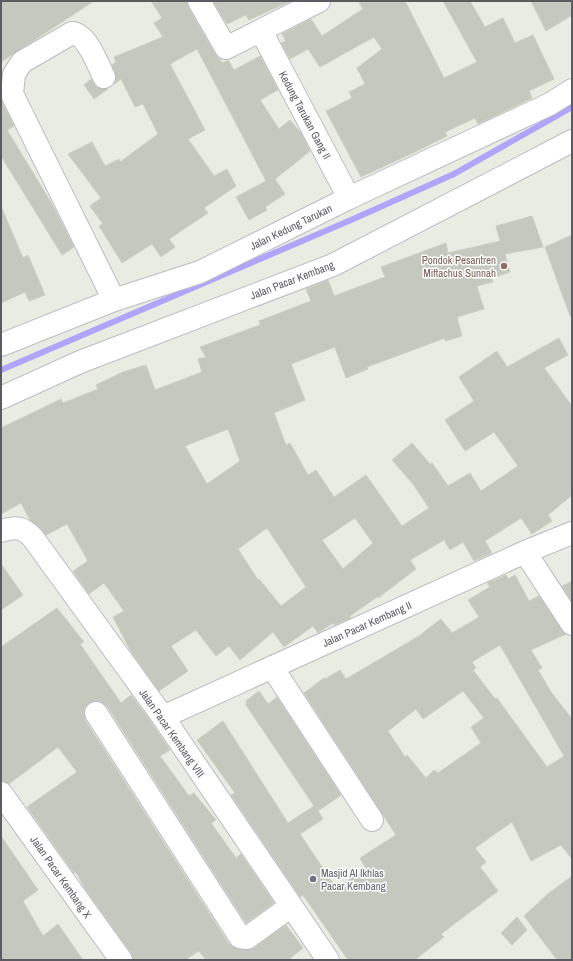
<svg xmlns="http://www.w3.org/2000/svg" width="573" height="961" viewBox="0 0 573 961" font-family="'Archivo Narrow',sans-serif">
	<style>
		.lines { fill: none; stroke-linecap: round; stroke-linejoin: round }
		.stream { stroke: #afa5fa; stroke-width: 6 }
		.building { fill: #c5c8bf; stroke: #cbd1c1; fill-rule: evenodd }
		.street-casing { stroke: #bcbac0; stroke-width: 24 }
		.secondary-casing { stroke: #bdbbc3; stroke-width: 24 }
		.street { stroke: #fff; stroke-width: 22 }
		.secondary { stroke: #fff; stroke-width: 22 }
		.education-dot { fill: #8d6e63; stroke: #fff; stroke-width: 1.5 }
		.worship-dot { fill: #6b7280; stroke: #fff; stroke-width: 1.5 }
		.labels { text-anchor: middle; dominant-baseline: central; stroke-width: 3; stroke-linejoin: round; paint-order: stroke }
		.street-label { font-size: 11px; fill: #5c5b62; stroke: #fff }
		.education-label { font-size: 11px; fill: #785e54; stroke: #fff; text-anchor: end }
		.worship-label { font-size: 11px; fill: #5b616d; stroke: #fff; text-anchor: start }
	</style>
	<rect width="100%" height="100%" fill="#e8ece2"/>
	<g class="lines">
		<!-- stream -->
		<path class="stream" d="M1,370L351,220L454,174L572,107"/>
	</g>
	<!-- building -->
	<path class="building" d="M1,1H94L1,62Z
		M151,1H187L188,7L215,54L223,63L228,60L234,70L260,56L278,90L260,100L279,129L290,120L301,133L310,151L275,179L285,194L265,207L267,210L249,220L236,197L266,181L197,49L170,64L205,130L188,139L214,176L227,169L236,186L204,208L208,213L169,239L175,247L161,257L152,244L122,263L99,226L103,224L90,206L101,198L68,154L92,142L105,166L119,159L120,162L158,134L143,104L135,107L121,79L114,84L116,78L112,65L116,62L114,57L163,37L154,23L162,18Z
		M213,1H291L249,20L246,15L227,24Z
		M358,1H405L444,78L477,62L443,1H470L485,27L503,18L515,43L533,35L554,79L529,91L532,98L478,124L475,118L445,132L447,136L417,151L361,177L326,111L352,98L349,92L365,84L357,68L382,49L374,37L320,67L308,49L290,59L281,43L286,41L282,34L311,19L322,36L363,9Z
		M531,1H572V15L546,31Z
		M91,79L97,87L108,89L94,99L84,85Z
		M1,100L14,126L7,130L52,204L74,247L62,255L1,156Z
		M1,206L23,258L28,255L45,295L29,301L25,292L1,303Z
		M532,216L543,247L505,254L510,272L492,278L493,282L477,286L484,309L457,317L462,336L445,341V338L367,367L368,369L346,378L335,347L291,364L305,400L274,413L286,445L290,443L308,475L316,470L334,497L366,475L402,526L429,508L413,484L392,460L412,443L430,464L432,463L448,486L470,473L481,491L518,466L494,432L465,451L445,420L474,401L459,377L497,351L507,367L559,338L568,355L544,368L572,406V495L548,515L552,521L532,534L521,518L485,541L492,553L474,561L463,542L450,550L444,540L410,560L416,569L378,598L377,597L350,616L351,618L334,625L333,623L318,633L313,626L284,647L273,632L240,660L229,646L216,656L196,630L171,646L188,671L159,691L130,650L113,617L124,611L104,583L89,594L73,571L88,561L67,524L46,535L30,520L21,503L1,514V428L61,399L63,403L98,389L96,385L123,372L146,365L155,390L202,372L198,359L206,357L200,347L260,325L259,321L311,301L306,289L328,280L334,296L385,277L381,267L446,243L448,253L500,241L496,226ZM228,429L240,461L207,484L185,446ZM355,518L373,543L343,569L322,540ZM267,528L306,587L281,606L259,579L258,580L238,549Z
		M572,235V316H570L545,247Z
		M1,564L23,595L1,610Z
		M506,575L508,579L515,575L529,601L539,596L566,634L531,650L542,668L538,670L551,692L572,719V859L561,845L531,861L512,822L475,848L486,862L480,867L498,891L441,934L444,937L415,960H348L303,895L300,897L234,799L231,795L235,793L197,740L223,721L288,823L314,806L246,705L247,703L246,701L259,691L268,704L277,697L341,795L318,811L323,819L300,834L336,888L366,869L360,858L396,835L304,693L324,678L325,679L340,670L346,679L419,636L441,619L452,633L479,617L468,600L490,587L487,583ZM500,645L564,756L547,767L497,698L495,699L473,670L476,668L472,662ZM463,691L484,718L471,727L481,743L438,773L434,770L426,778L407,755L405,757L388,731L416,709L423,719Z
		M572,581V601L562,586Z
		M57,608L84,642L80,644L121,703L131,695L146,715L170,750L160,756L189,796L194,793L216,820L211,823L236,858L241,854L274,903L246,923L107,706L102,702L96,701L89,703L85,707L84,713L85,720L229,944L238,949L246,950L254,948L286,925L303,948L288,960H206L199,951L185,960H133L131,953L84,887L76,872L74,873L27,807L77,772L58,747L9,784L1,781V647Z
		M1,836L38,890L23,901L43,936L58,924L83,960H1Z
		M572,876V960H557L524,916L549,893Z
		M517,917L527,930L512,945L501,933Z"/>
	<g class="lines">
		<!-- street casing -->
		<g class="street-casing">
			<path id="street" d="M199,1L226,48L319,1
				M261,31L349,198
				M104,77C98,65 87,34 72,33L22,62L14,74L12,94L114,300
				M1,531C15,526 23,527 33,538L163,717L328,960
				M525,552L572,624
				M272,667L372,820
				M96,713L240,937L247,938L291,906
				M163,717L525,552L572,533
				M1,793L121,960"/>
		</g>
		<!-- secondary casing -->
		<g class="secondary-casing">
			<path id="secondary" d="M1,345L114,300L200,272L349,198L550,104L572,90
				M1,398L80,362L333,265L572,141"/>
		</g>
		<!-- street -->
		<use href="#street" class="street"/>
		<!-- secondary -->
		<use href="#secondary" class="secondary"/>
	</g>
	<!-- markers -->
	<circle class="education-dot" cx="504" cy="266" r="4"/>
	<circle class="worship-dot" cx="313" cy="879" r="4"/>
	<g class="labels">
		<!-- street labels -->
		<g class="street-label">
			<text transform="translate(305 115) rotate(62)">Kedung Tarukan Gang II</text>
			<text transform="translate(291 227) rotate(-26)">Jalan Kedung Tarukan</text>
			<text transform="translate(292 280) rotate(-21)">Jalan Pacar Kembang</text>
			<text transform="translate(367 624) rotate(-24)">Jalan Pacar Kembang II</text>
			<text transform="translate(172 733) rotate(55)">Jalan Pacar Kembang VIII</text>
			<text transform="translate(61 877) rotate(55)">Jalan Pacar Kembang X</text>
		</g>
		<!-- education labels -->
		<g class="education-label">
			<text x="496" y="260">Pondok Pesantren<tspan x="496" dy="13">Miftachus Sunnah</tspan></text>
		</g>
		<!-- worship labels -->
		<g class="worship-label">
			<text x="321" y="873">Masjid Al Ikhlas<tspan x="321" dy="13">Pacar Kembang</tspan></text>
		</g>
	</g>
	<!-- border -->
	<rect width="573" height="961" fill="none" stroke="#5c5b62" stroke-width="4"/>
</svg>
